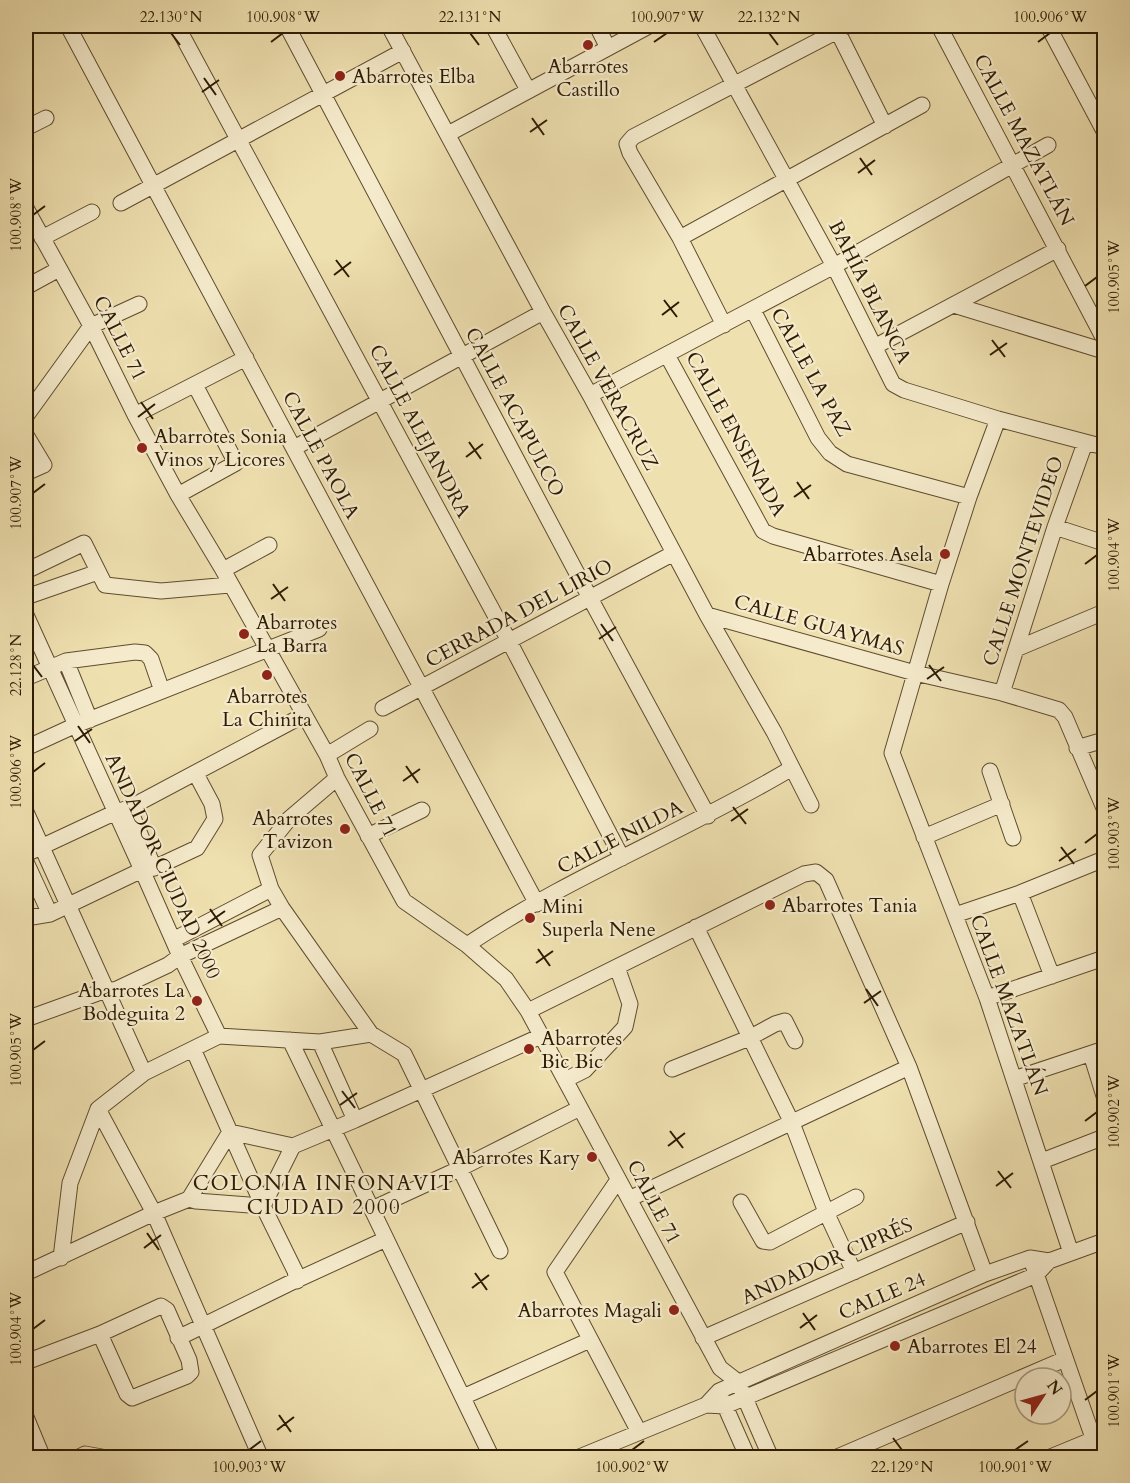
<svg xmlns="http://www.w3.org/2000/svg" width="1130" height="1483" viewBox="0 0 1130 1483" font-family="Cardo,serif">
	<style>
		.lines { fill: none; stroke-linecap: round; stroke-linejoin: round }
		.minor-casing { stroke: #5e4c2e; stroke-width: 17 }
		.minor { stroke: #f5ebcc; stroke-width: 15 }
		.ticks { fill: none; stroke: #2d1b03; stroke-width: 2 }
		.poi-dot { fill: #8f2418; stroke: #f5ebcc; stroke-width: 2 }
		.labels { text-anchor: middle; dominant-baseline: central; stroke-width: 4.5; stroke-linejoin: round; paint-order: stroke }
		.poi-label { font-size: 20px; fill: #2d1b03; stroke: #f5ebcc; text-anchor: start }
		.street-label { font-size: 20px; fill: #2d1b03; stroke: #f5ebcc }
		.neighbourhood-label { font-size: 21px; letter-spacing: 1.5px; fill: #2d1b03; stroke: #f5ebcc }
		.neatline { fill: none; stroke: #2d1b03; stroke-width: 2 }
		.ticks-label { font-size: 15px; text-anchor: middle; fill: #2d1b03 }
	</style>
	<rect width="100%" height="100%" fill="#efe0b0"/>
	<filter id="stains"><feTurbulence type="fractalNoise" baseFrequency=".00333" numOctaves="4"/><feColorMatrix values="0 0 0 0 .2 0 0 0 0 .09 0 0 0 0 .02 0 0 0 .5 -.17"/></filter>
	<radialGradient id="worn" r=".72"><stop offset=".6" stop-color="#630" stop-opacity="0"/><stop offset="1" stop-color="#630" stop-opacity=".3"/></radialGradient>
	<g class="lines">
		<!-- minor casing -->
		<g class="minor-casing">
			<path id="minor" d="M68,26L537,904
				M177,26L509,641L622,858
				M287,26L590,598L708,816
				M389,26L543,312L590,395L707,615L774,732L811,805
				M493,26L528,90
				M597,26L608,48
				M702,26L834,266L893,384L904,390L998,419L1104,447
				M939,26L1104,339
				M1048,26L1104,131
				M837,30L885,126
				M26,128L46,118
				M448,134L649,26
				M121,203L403,51
				M26,208L91,326L135,415L178,495L223,570L327,755L337,778L404,901L467,945L506,979L528,1011L720,1368L738,1382L771,1458
				M42,238L92,212
				M680,238L922,105
				M26,287L59,269
				M954,305L1104,351
				M753,310L818,438L830,453L847,464L969,497
				M724,325L680,238L630,153L627,144L633,137L847,26
				M876,346L1058,249
				M667,355L763,531L773,536L941,584
				M590,395L834,266L1048,145
				M135,415L246,358
				M26,416L91,326L139,304
				M998,419L969,497L941,584L892,753L987,998L1071,1253
				M26,435L44,465L26,473
				M294,448L543,312
				M178,495L236,463L195,385
				M1055,527L1104,543
				M223,570L269,545
				M26,571L84,543L105,585L161,591L230,585
				M26,597L98,572
				M26,615L142,870L180,956L219,1036
				M707,615L915,673L1002,693L1059,710L1065,717L1104,808
				M1016,649L1104,612
				M66,661L90,720
				M26,678L66,661L135,652L145,653L151,659L162,691
				M1002,693L1055,527L1085,443
				M383,708L674,553
				M26,748L76,725L319,629
				M1077,748L1104,740
				M327,755L370,729
				M990,771L1013,838
				M337,778L289,819L260,855L271,889L282,908L371,1034
				M129,808L154,868
				M26,812L144,1073
				M368,836L422,810
				M924,837L1002,804
				M26,854L116,812L129,808L304,715
				M26,862L50,914
				M1020,893L1052,976
				M955,915L1020,893L1104,859
				M26,918L50,914L142,870L154,868L197,848L215,819L212,804L196,774
				M696,927L792,1123L826,1212L854,1272
				M173,940L271,889
				M467,945C570,876 687,831 792,768
				M987,998L1104,958
				M528,1011L804,874L816,872L826,880L909,1067L985,1274
				M26,1019L98,993L117,989L168,965L180,956L282,908
				M290,1040L492,1458
				M320,1042L355,1120
				M193,1049L263,1206L295,1271L297,1281
				M1091,1054L1104,1096
				M672,1069L749,1038L775,1024L785,1021L795,1041
				M1014,1079L1104,1049
				M565,1080L585,1070L625,1027L630,1004L617,967
				M98,1109L144,1073L219,1036L320,1042L371,1034L404,1054L500,1251
				M98,1109L154,1213L261,1458
				M1042,1161L1104,1137
				M618,1180L555,1272L639,1432
				M189,1199L230,1132L293,1146
				M629,1199L909,1067
				M741,1202L763,1241L770,1242L856,1197
				M372,1209L461,1168L580,1108
				M61,1258L70,1183L98,1109
				M1033,1265L1100,1458
				M26,1273L154,1213L189,1199L196,1201L263,1206L293,1146L355,1120L541,1036
				M178,1338L288,1284L386,1239
				M703,1338L967,1222
				M26,1362L100,1334L161,1306L167,1310L189,1360L191,1372L187,1376L132,1398L127,1394L100,1334
				M463,1397L590,1340
				M721,1397L748,1458
				M706,1405L725,1406L1036,1275L1049,1261L1104,1241
				M26,1417L43,1458
				M77,1458L85,1454L107,1458
				M577,1458L706,1405L719,1391L985,1274L1030,1258L1049,1261
				M835,1458L1065,1359
				M1048,1458L1094,1439"/>
		</g>
		<!-- minor -->
		<use href="#minor" class="minor"/>
	</g>
	<!-- ticks -->
	<path class="ticks" d="M171,33L180,45M470,33L479,45M769,33L778,45M271,42L283,33M654,42L667,33M1038,42L1050,33M204,78L216,95M202,92L219,80M532,118L544,135M530,132L547,120M860,158L872,175M858,173L875,160M33,215L45,206M336,260L349,277M334,275L351,262M1085,286L1097,277M664,300L677,317M662,315L679,302M992,340L1005,357M990,355L1007,343M141,402L153,419M138,417L155,404M469,442L481,459M466,457L483,444M797,482L809,499M33,493L45,484M794,497L811,485M1085,564L1097,555M273,584L285,601M271,599L288,587M601,624L613,641M599,639L616,627M33,665L42,677M929,665L941,681M927,679L944,667M78,726L90,743M75,741L92,729M406,766L418,783M33,772L45,763M403,781L420,769M733,807L746,824M731,821L748,809M1085,843L1097,834M1061,847L1074,864M1059,861L1076,849M210,909L222,926M208,923L225,911M538,949L550,966M536,963L553,951M866,989L878,1006M864,1003L881,991M33,1050L45,1041M342,1091L355,1108M340,1105L357,1093M1085,1121L1097,1112M670,1131L683,1148M668,1146L685,1133M998,1171L1011,1188M996,1186L1013,1173M147,1233L159,1250M144,1248L161,1235M475,1273L487,1290M472,1288L489,1275M803,1313L815,1330M800,1328L817,1315M33,1329L45,1320M1085,1400L1097,1391M279,1415L291,1432M277,1430L294,1417M893,1438L902,1450M249,1450L261,1441M632,1450L644,1441M1015,1450L1028,1441"/>
	<!-- markers -->
	<g class="poi-dot">
		<circle cx="588" cy="45" r="6"/>
		<circle cx="340" cy="76" r="6"/>
		<circle cx="142" cy="448" r="6"/>
		<circle cx="945" cy="554" r="6"/>
		<circle cx="244" cy="634" r="6"/>
		<circle cx="267" cy="675" r="6"/>
		<circle cx="345" cy="829" r="6"/>
		<circle cx="770" cy="905" r="6"/>
		<circle cx="530" cy="918" r="6"/>
		<circle cx="197" cy="1001" r="6"/>
		<circle cx="529" cy="1049" r="6"/>
		<circle cx="592" cy="1157" r="6"/>
		<circle cx="674" cy="1310" r="6"/>
		<circle cx="895" cy="1346" r="6"/>
	</g>
	<g class="labels">
		<!-- poi labels -->
		<g class="poi-label">
			<text x="588" y="66" text-anchor="middle">Abarrotes<tspan x="588" dy="23">Castillo</tspan></text>
			<text x="352" y="76">Abarrotes Elba</text>
			<text x="154" y="436">Abarrotes Sonia<tspan x="154" dy="23">Vinos y Licores</tspan></text>
			<text x="933" y="554" text-anchor="end">Abarrotes Asela</text>
			<text x="256" y="622">Abarrotes<tspan x="256" dy="23">La Barra</tspan></text>
			<text x="267" y="696" text-anchor="middle">Abarrotes<tspan x="267" dy="23">La Chinita</tspan></text>
			<text x="333" y="818" text-anchor="end">Abarrotes<tspan x="333" dy="23">Tavizon</tspan></text>
			<text x="782" y="905">Abarrotes Tania</text>
			<text x="542" y="906">Mini<tspan x="542" dy="23">Superla Nene</tspan></text>
			<text x="185" y="990" text-anchor="end">Abarrotes La<tspan x="185" dy="23">Bodeguita 2</tspan></text>
			<text x="541" y="1038">Abarrotes<tspan x="541" dy="23">Bic Bic</tspan></text>
			<text x="580" y="1157" text-anchor="end">Abarrotes Kary</text>
			<text x="662" y="1310" text-anchor="end">Abarrotes Magali</text>
			<text x="907" y="1346">Abarrotes El 24</text>
		</g>
		<!-- street labels -->
		<g class="street-label">
			<text transform="translate(1024 140) rotate(62)">CALLE MAZATLÁN</text>
			<text transform="translate(870 292) rotate(63)">BAHÍA BLANCA</text>
			<text transform="translate(120 338) rotate(63)">CALLE 71</text>
			<text transform="translate(811 372) rotate(61)">CALLE LA PAZ</text>
			<text transform="translate(608 387) rotate(61)">CALLE VERACRUZ</text>
			<text transform="translate(515 412) rotate(62)">CALLE ACAPULCO</text>
			<text transform="translate(420 431) rotate(62)">CALLE ALEJANDRA</text>
			<text transform="translate(736 434) rotate(61)">CALLE ENSENADA</text>
			<text transform="translate(321 455) rotate(62)">CALLE PAOLA</text>
			<text transform="translate(1023 561) rotate(-72)">CALLE MONTEVIDEO</text>
			<text transform="translate(519 613) rotate(-28)">CERRADA DEL LIRIO</text>
			<text transform="translate(819 625) rotate(16)">CALLE GUAYMAS</text>
			<text transform="translate(371 795) rotate(63)">CALLE 71</text>
			<text transform="translate(620 837) rotate(-27)">CALLE NILDA</text>
			<text transform="translate(163 866) rotate(65)">ANDADOR CIUDAD 2000</text>
			<text transform="translate(1009 1005) rotate(70)">CALLE MAZATLÁN</text>
			<text transform="translate(654 1202) rotate(62)">CALLE 71</text>
			<text transform="translate(827 1261) rotate(-24)">ANDADOR CIPRÉS</text>
			<text transform="translate(882 1296) rotate(-23)">CALLE 24</text>
		</g>
		<!-- neighbourhood labels -->
		<g class="neighbourhood-label">
			<text x="324" y="1183">COLONIA INFONAVIT<tspan x="324" dy="24">CIUDAD 2000</tspan></text>
		</g>
	</g>
	<!-- margin -->
	<rect width="1130" height="1483" fill="none" stroke="#efe0b0" stroke-width="66"/>
	<!-- north arrow -->
	<g transform="translate(1043 1396) rotate(54)"><circle r="28" fill="#f5ebcc" stroke="#a5987c" stroke-width="1.5"/>
	<path d="M0-4.5L10 22L0 15L-10 22Z" fill="#8f2418"/>
	<text y="-9" font-size="16" font-weight="bold" text-anchor="middle" fill="#2d1b03">N</text>
	</g>
	<rect x="33" y="33" width="1064" height="1417" class="neatline"/>
	<g class="ticks-label">
		<text x="171" y="22">22.130°N</text>
		<text x="283" y="22">100.908°W</text>
		<text x="470" y="22">22.131°N</text>
		<text x="667" y="22">100.907°W</text>
		<text x="769" y="22">22.132°N</text>
		<text x="1050" y="22">100.906°W</text>
		<text transform="translate(16 215) rotate(-90)" y="5">100.908°W</text>
		<text transform="translate(1114 277) rotate(-90)" y="5">100.905°W</text>
		<text transform="translate(16 493) rotate(-90)" y="5">100.907°W</text>
		<text transform="translate(1114 555) rotate(-90)" y="5">100.904°W</text>
		<text transform="translate(16 665) rotate(-90)" y="5">22.128°N</text>
		<text transform="translate(16 772) rotate(-90)" y="5">100.906°W</text>
		<text transform="translate(1114 834) rotate(-90)" y="5">100.903°W</text>
		<text transform="translate(16 1050) rotate(-90)" y="5">100.905°W</text>
		<text transform="translate(1114 1112) rotate(-90)" y="5">100.902°W</text>
		<text transform="translate(16 1329) rotate(-90)" y="5">100.904°W</text>
		<text transform="translate(1114 1391) rotate(-90)" y="5">100.901°W</text>
		<text x="249" y="1472">100.903°W</text>
		<text x="632" y="1472">100.902°W</text>
		<text x="902" y="1472">22.129°N</text>
		<text x="1015" y="1472">100.901°W</text>
	</g>
	<rect width="100%" height="100%" filter="url(#stains)"/>
	<rect width="100%" height="100%" fill="url(#worn)"/>
</svg>
